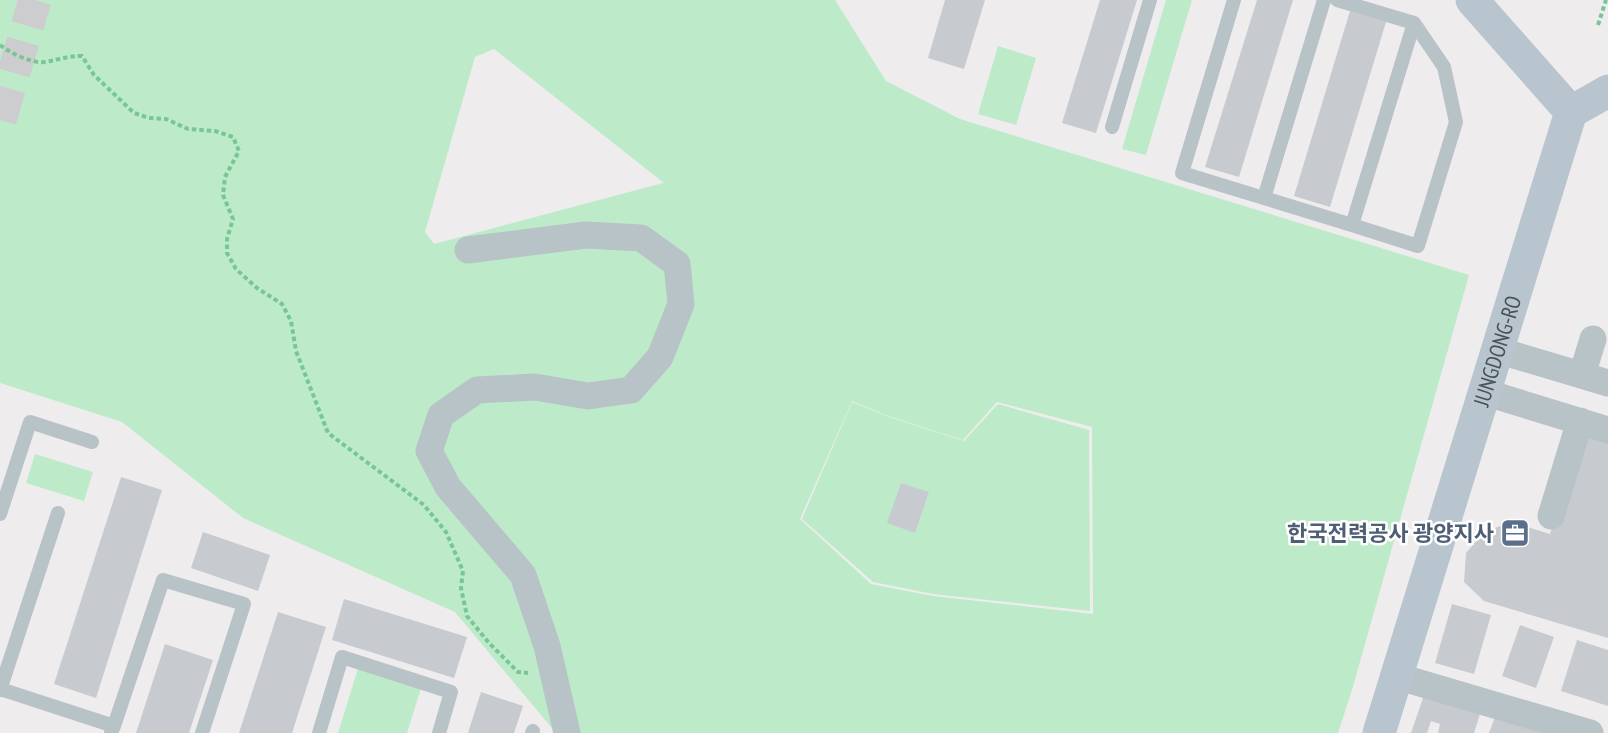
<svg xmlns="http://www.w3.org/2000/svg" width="1608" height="733" viewBox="0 0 1608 733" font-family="'PT Sans Narrow','Noto Sans KR',sans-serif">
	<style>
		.green { fill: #bdebc9; fill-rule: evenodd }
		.building { fill: #c7cacf }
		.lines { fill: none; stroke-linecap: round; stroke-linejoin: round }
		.secondary-tunnel { stroke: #cdcdcf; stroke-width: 33; stroke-dasharray: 33 16; stroke-linecap: butt }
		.path { stroke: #77c696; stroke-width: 4; stroke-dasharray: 4.5 3; stroke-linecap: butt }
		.lane { stroke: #b8c3c8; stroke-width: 14 }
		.street { stroke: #b8c3c8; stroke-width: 27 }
		.secondary { stroke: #b9c5ce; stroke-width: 33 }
		.labels { text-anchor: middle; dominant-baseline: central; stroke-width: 5; stroke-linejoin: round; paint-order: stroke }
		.street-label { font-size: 22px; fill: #465258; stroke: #fff }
		.service-label { font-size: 22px; font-weight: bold; fill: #4e5e75; stroke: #fff; text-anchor: end }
	</style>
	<rect width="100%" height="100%" fill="#efeced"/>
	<!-- green -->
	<path class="green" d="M0,0H835L886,81L960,119L1469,275L1352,690L1338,733H556L455,612L243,518L122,422L0,383ZM494,49L664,183H663L434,244L425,232L475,57ZM852,401L888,416L963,440L997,402L1092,427L1093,614L933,596L871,584L800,519Z
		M1166,0H1192L1146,155L1122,149Z
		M998,46L1036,58L1016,125L978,114Z
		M852,402L889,417L964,441L998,404L1089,430L1090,611L933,594L873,582L802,519Z
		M35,454L93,472L84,501L26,483Z
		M359,665L422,685L407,733H338Z"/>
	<!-- building -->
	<path class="building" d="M945,0H985L964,69L928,58Z
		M1100,0H1137L1096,133L1062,123Z
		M1257,0H1293L1239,177L1205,167Z
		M1350,11L1386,22L1330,207L1294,196Z
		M1581,429L1608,437V638L1484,601L1464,582L1466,553L1484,532L1511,522L1550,534Z
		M121,477L162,490L96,698L54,684Z
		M901,483L929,492L915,533L887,523Z
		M203,532L270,555L258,591L191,568Z
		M344,599L467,637L454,678L332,640Z
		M1452,604L1491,615L1474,674L1435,663Z
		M278,612L326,627L292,733H239Z
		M1520,625L1554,637L1536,688L1502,676Z
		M1577,640L1608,650V706L1561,691Z
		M165,644L213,660L189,733H136Z
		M481,692L523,706L514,733H468Z
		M1424,695L1480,714L1474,733H1438L1440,724L1431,721L1427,733H1411Z
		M1495,717L1544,733H1489Z"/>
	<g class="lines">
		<!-- secondary-tunnel -->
		<path class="secondary-tunnel" d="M0,120L35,0"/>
		<!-- path -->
		<path class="path" d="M1598,25L1606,0
			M0,45C8,52 33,64 44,62C59,60 66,56 82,56L94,75L134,113L149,118L166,119L188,129L215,131L233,137L239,151L225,177L223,195L233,219L227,239V253L236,269L257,288L282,304L291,321L296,351L328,433L424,505L446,532L463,571L461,588L467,616L489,643L518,672L528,673"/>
		<!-- lane -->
		<path class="lane" d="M1234,0L1182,173L1352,225L1414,23L1337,0
			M1112,127L1150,0
			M1264,198L1324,0
			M1352,225L1418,246L1456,122L1444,67L1414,23
			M0,514L30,422L92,442
			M0,689L114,726L111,733
			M0,690L58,513
			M114,726L163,580L244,604L202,733
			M319,733L342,657L451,692L439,733
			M532,733L533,731"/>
		<!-- street -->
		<path class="street" d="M468,250L586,235L641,238L677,264L681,304L660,357L631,390L588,396L535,387L477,390L441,415L429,451L448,487L523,575L547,646L567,733
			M1497,350L1608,383
			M1582,375L1593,339
			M1484,392L1608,430
			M1551,516L1580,421
			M1396,676L1590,733"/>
		<!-- secondary -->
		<g class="secondary">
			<path d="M1571,112L1608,91"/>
			<path id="s1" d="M1379,733L1571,112L1472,0"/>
		</g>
	</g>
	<!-- icons -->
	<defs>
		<g id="office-square" transform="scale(1.5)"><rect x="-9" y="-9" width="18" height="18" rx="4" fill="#5c6f8a" stroke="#fff"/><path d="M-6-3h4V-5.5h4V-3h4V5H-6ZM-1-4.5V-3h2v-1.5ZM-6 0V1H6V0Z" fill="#fff"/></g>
	</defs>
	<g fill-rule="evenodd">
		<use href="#office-square" x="1515" y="533"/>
	</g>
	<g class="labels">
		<!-- street labels -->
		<g class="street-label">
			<text stroke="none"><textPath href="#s1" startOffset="400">JUNGDONG-RO</textPath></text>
		</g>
		<!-- service labels -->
		<g class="service-label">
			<text x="1494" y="533">한국전력공사 광양지사</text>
		</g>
	</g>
</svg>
